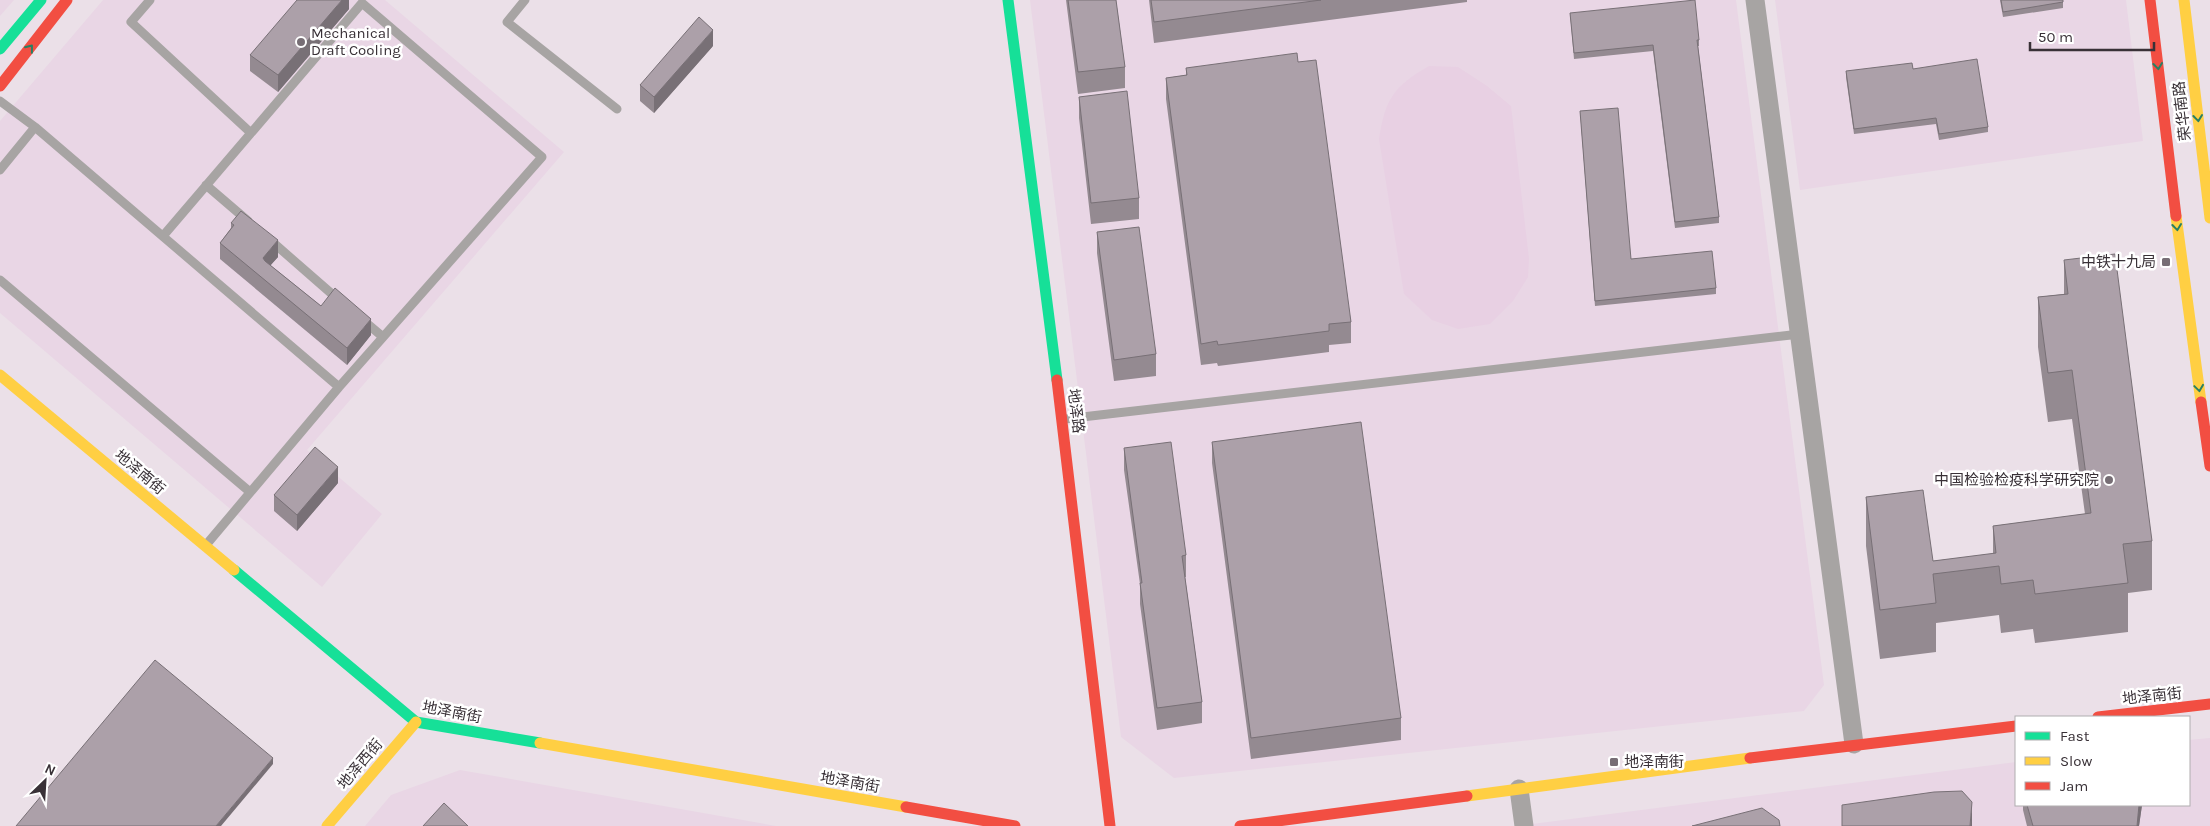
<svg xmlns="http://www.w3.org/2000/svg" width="2210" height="826" viewBox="0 0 2210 826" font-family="Karla,'Noto Sans SC',sans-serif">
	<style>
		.built { fill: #e9d6e5 }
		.green { fill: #e8d0e3 }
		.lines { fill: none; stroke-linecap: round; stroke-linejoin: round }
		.lane { stroke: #a7a4a3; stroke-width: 9 }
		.street { stroke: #a7a4a3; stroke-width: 19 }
		.fast { stroke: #16e098; stroke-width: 11 }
		.slow { stroke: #ffcf43; stroke-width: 11 }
		.jam { stroke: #f24e42; stroke-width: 11 }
		.wall { fill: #948a91 }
		.shaded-wall { fill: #787076 }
		.building { fill: #aca0a9; stroke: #787076 }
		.oneway { stroke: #298063 }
		.poi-dot { fill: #776e75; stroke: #fff; stroke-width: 2 }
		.labels { text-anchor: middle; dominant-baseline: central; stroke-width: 5; stroke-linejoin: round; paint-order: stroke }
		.poi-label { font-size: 15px; fill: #393137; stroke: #fff; text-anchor: start }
		.street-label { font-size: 15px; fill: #393137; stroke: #fff }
	</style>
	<rect width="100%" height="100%" fill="#ebe0e8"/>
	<!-- built -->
	<path class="built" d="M0,0H14L0,16Z
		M103,0H385L564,152L307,450L382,514L322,587L0,313V121Z
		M1030,0H1736L1824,685L1804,711L1174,778L1121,737Z
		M1775,0H2126L2143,141L1800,190Z
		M2210,738V826H1517L2016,762V805H2189V740Z
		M460,770L776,826H365L391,795Z"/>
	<!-- green -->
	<path class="green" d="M1429,66L1458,67L1487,86L1511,106L1529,259L1528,277L1513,301L1490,324L1458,329L1432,320L1404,294L1379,139C1385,99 1394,86 1429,66Z"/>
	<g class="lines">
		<!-- lane -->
		<path class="lane" d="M150,0L131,22L251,133
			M525,0L507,22L617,109
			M0,101L35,127L339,387L206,545
			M0,170L35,127
			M206,185L248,221
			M163,236L362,3L542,157L339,387
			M269,239L340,301
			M0,280L250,492
			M364,321L383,337
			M1065,419L1800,334"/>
		<!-- street -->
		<path class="street" d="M1755,0L1854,744
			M1519,789L1524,826"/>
		<!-- fast -->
		<path class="fast" d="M1008,0L1057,380
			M0,49L41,0
			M234,570L416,722L540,743"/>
		<!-- slow -->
		<path class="slow" d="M2184,0L2210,218
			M2176,216L2201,402
			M0,375L234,570
			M540,743L906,807
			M1467,796L1750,758
			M327,826L416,722"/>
		<!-- jam -->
		<path class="jam" d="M2150,0L2176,216
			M0,86L67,0
			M1057,380L1110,826
			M2201,402L2210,466
			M2098,717L2210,704
			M1750,758L2016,726
			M906,807L1015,826
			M1240,826L1467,796"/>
	</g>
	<!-- wall -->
	<path class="wall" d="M349,0V9L278,92L250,71V55Z
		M1066,0H1116L1125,67V88L1078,94Z
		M1149,0H1467V2L1154,43Z
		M2000,0H2063V8L2003,17Z
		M1570,13L1699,40V46H1698L1719,217V223L1675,228L1653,51L1574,59Z
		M713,46L654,113L640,101V85Z
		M1298,62L1351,322V343L1329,345V352L1218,366L1217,363L1201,365L1166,99V78L1186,75V68Z
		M1913,69L1988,127V132L1939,140L1936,124L1854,134L1846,77V71Z
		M1079,97L1139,198V219L1091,224L1079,118Z
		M1580,111L1631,259L1716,288V294L1595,306Z
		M231,223L278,257L270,265L321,306L371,335L347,365L220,259V243L231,228Z
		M1097,232L1156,354V376L1114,381L1097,253Z
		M2064,260L2152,541V590L2128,593V632L2035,643L2033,629L2001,633L1999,615L1936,623V652L1880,659L1866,546V497L1933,561L1993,554V526L2085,514L2072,419L2048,422L2038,347V297L2064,294Z
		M1212,442L1401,718V740L1251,759L1212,463Z
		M1124,448L1186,555V577H1185L1202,702V723L1157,730L1140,604V584L1124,470Z
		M338,483L297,531L274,511V495Z
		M2023,805H2142L2139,826H2027L2023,810Z"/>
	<!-- shaded-wall -->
	<path class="shaded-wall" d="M342,0H349V9L278,92V75Z
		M713,30V46L654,113V97Z
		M278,240V257L263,274V258Z
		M371,319V335L347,365V348Z
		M338,467V483L297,531V515Z
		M273,758V764L221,826H216Z
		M1972,802V826H1970Z
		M2139,805H2142L2139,826H2137Z"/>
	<!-- building -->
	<path class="building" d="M297,0H342L278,75L250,55Z
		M1068,0H1116L1125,67L1078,72Z
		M1151,0H1321L1154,22Z
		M1695,0L1699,40H1697L1719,217L1675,222L1653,45L1574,53L1570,13Z
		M2001,0H2063V2L2003,12Z
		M699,17L713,30L654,97L640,85Z
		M1297,53L1298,62L1316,60L1351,322L1329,324V331L1218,345L1217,341L1201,344L1166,78L1187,75L1186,68Z
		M1977,59L1988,127L1939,134L1936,118L1854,129L1846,71L1912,63L1913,69Z
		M1127,91L1139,198L1091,203L1079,97Z
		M1618,108L1631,259L1712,251L1716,288L1595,301L1580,111Z
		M241,211L278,240L263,258L265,261L321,306L335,288L371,319L347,348L220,243L234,225L231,223Z
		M1139,227L1156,354L1114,360L1097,232Z
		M2115,254L2152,541L2123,544L2128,583L2035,594L2033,580L2001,584L1999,566L1933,574L1936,603L1880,610L1866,497L1923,490L1933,561L1996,553L1993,526L2091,513L2072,370L2048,373L2038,297L2068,294L2064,260Z
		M1361,422L1401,718L1251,738L1212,442Z
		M1171,442L1186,555L1182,556L1202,702L1157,708L1140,583H1142L1124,448Z
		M315,447L338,467L297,515L274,495Z
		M155,660L273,758L216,826H16Z
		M1962,791L1972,802L1970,826H1842V805L1934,792Z
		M444,803L468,826H423Z
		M2027,805H2139L2137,826H2033Z
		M1762,808L1779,820L1780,826H1692Z"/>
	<!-- one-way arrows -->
	<defs><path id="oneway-chevron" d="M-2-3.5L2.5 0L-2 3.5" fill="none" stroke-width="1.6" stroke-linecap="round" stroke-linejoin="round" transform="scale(1.25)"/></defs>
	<g class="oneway">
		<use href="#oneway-chevron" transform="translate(30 48) rotate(-52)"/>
		<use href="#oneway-chevron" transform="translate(2158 66) rotate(83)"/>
		<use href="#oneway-chevron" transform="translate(2198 118) rotate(83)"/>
		<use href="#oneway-chevron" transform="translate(2177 227) rotate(83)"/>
		<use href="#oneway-chevron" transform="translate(2199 388) rotate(82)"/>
	</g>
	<!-- markers -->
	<g class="poi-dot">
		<circle cx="301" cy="42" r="5"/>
		<rect x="2161" y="257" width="10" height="10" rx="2.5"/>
		<circle cx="2109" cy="480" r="5"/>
		<rect x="1609" y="757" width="10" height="10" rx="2.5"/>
	</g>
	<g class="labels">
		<!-- poi labels -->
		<g class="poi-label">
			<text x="311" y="33">Mechanical<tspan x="311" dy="17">Draft Cooling</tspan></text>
			<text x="2156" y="262" text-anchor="end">中铁十九局</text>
			<text x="2099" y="480" text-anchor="end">中国检验检疫科学研究院</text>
			<text x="1624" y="762">地泽南街</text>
		</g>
		<!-- street labels -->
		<g class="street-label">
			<text transform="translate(2182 111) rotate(-97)">荣华南路</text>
			<text transform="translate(1076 411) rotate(83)">地泽路</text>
			<text transform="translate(140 472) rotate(40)">地泽南街</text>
			<text transform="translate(2152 696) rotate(-6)">地泽南街</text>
			<text transform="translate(452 712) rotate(11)">地泽南街</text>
			<text transform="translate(360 764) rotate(-50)">地泽西街</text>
			<text transform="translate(850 782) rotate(10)">地泽南街</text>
		</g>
	</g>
	<!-- legend -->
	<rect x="2015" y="716" width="175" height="90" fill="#ffffff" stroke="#b0adaf"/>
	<rect x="2025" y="732" width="25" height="8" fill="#16e098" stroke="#b0adaf"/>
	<text x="2060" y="741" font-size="15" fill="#393137">Fast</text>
	<rect x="2025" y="757" width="25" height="8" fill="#ffcf43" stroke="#b0adaf"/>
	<text x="2060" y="766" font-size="15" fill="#393137">Slow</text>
	<rect x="2025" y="782" width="25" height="8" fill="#f24e42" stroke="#b0adaf"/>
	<text x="2060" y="791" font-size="15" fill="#393137">Jam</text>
	<!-- north arrow -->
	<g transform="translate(45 781) rotate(25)" stroke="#ffffff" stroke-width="4" paint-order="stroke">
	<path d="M0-4L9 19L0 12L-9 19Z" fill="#393137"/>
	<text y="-8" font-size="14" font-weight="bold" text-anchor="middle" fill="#393137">N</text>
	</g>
	<!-- scale -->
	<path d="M2030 42v8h124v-8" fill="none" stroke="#393137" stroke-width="2.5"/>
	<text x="2038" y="42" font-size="15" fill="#393137" stroke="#ffffff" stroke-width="4" paint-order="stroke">50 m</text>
</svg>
